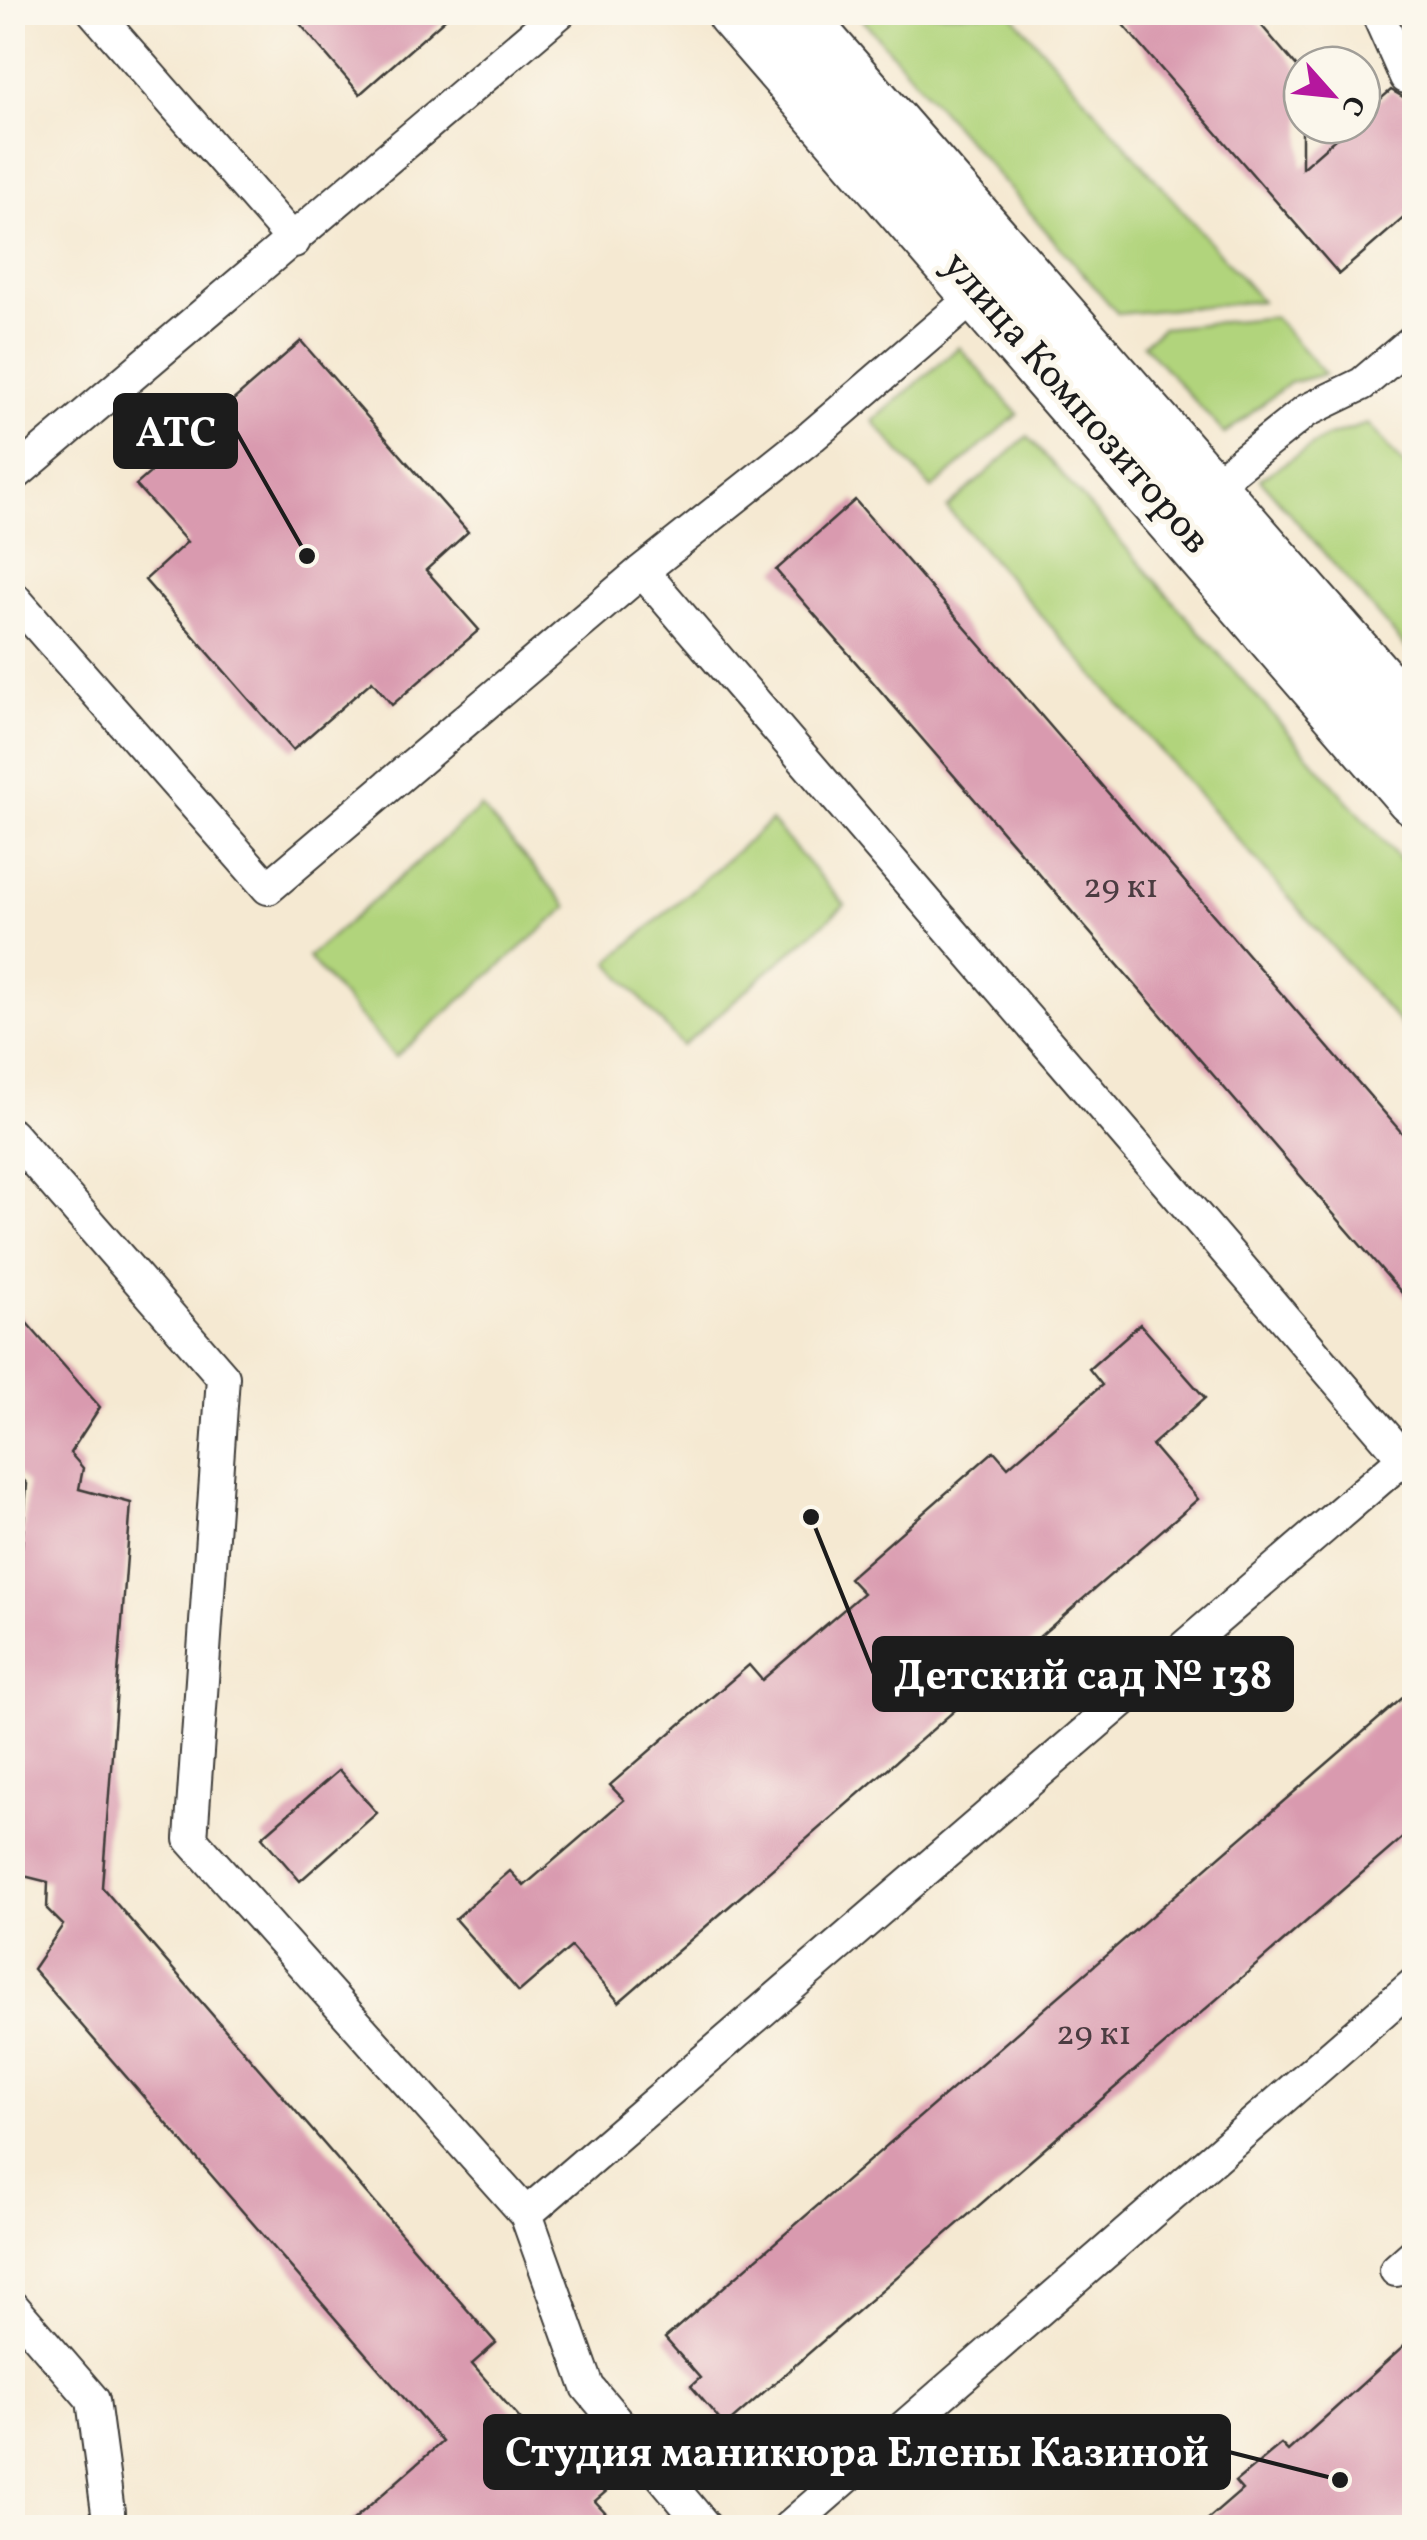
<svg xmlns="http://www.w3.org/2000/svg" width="1427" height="2540" viewBox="0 0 1427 2540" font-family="Vollkorn,serif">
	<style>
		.green { fill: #b1d47c; stroke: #66784c; stroke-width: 2.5 }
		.building { fill: #d99aaf }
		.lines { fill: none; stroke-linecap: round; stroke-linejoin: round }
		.service-casing { stroke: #3d3b37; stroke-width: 36 }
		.tertiary-casing { stroke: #3d3b37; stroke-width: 59 }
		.service { stroke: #fff; stroke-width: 32 }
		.tertiary { stroke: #fff; stroke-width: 55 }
		.labels { text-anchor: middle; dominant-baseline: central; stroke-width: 10; stroke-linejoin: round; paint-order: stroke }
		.number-label { font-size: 35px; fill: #4b3c41 }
		.street-label { font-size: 40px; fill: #1c1c1c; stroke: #fbf7ec }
		.leader { fill: none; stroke: #1c1c1c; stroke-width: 4 }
		.callout-dot { fill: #1c1c1c; stroke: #fbf7ec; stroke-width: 4 }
		.callout { fill: #1c1c1c; stroke: #1c1c1c; stroke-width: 4 }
		.callout-label { font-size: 42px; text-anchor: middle; font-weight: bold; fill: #fff }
	</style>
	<rect width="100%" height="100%" fill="#fbf7ec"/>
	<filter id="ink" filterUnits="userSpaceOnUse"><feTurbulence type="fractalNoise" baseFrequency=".01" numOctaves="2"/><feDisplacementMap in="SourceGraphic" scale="20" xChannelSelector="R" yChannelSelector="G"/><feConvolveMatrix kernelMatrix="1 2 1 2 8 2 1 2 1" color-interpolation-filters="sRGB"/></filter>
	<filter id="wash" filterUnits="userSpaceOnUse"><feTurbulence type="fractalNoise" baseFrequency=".0048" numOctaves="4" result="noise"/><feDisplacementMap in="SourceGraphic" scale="40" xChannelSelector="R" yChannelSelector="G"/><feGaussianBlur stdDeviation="2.25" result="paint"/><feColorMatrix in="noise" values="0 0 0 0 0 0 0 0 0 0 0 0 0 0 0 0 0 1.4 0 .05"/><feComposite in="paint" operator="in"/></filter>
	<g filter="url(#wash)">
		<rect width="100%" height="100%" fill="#f5e9d2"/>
		<!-- green -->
		<path class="green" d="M857,13H1011L1261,301L1118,314Z
			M1274,317L1325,374L1289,383L1225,434L1143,344L1162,328Z
			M959,347L1018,414L932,489L873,421Z
			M1368,424L1414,477V657L1260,479L1326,437Z
			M1028,436L1414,876V1040L947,508Z
			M481,807L568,907L395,1057L308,957Z
			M771,821L845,905L682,1046L609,962Z"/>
		<g id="blocks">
			<!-- building -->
			<path class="building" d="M290,12H453L360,94Z
				M1112,12H1250L1302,73V168L1351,125H1362V115L1391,90L1403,97L1414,95V209L1339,274Z
				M301,341L468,532L426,570L479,630L392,705L372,681L293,750L145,580L187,542L136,485Z
				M855,500L1414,1147V1307L776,570Z
				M12,1306L100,1407L70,1453L83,1468L79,1489L131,1503L102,1887L496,2343L472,2364L554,2458L578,2436L617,2482L595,2501L620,2528H344L442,2442L33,1969L63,1925L47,1909L48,1882L12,1873V1669L27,1484L12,1467Z
				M1140,1324L1205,1398L1152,1445L1198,1499L619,2002L571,1947L519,1992L455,1919L510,1871L524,1886L624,1800L610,1785L749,1665L762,1680L863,1593L849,1578L994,1451L1008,1467L1102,1385L1089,1369Z
				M1414,1688V1828L725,2426L691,2386L700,2378L665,2338Z
				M339,1770L377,1813L300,1881L262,1837Z
				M1414,2337V2528H1198L1242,2490L1235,2482L1281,2444L1288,2451Z"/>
		</g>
	</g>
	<g filter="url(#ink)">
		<use href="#blocks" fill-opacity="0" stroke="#3d3b37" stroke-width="2.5"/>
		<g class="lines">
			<!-- service casing -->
			<g class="service-casing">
				<path id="service" d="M94,12L294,241
					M1377,12L1406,77
					M12,477L560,12
					M1197,498L1306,411L1362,384L1414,340
					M12,596L268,888L642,571
					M12,1135L223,1377L191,1839L526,2214L588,2387L706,2528
					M526,2214L1404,1458L642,571L812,436L991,282
					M1396,2270L1414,2254
					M12,2306L93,2400L108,2512
					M788,2528L1414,1984"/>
			</g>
			<!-- tertiary casing -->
			<g class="tertiary-casing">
				<path id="tertiary" d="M734,12L1414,797
					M793,12L1414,723"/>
			</g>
			<!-- service -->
			<use href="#service" class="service"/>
			<!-- tertiary -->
			<use href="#tertiary" class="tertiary"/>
		</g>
	</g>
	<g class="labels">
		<!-- number labels -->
		<g class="number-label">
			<text x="1121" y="888">29 к1</text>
			<text x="1094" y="2035">29 к1</text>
		</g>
		<!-- street labels -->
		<g class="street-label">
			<text transform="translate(1075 404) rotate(49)">улица Композиторов</text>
		</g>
	</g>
	<!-- callouts -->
	<path class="leader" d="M307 556L236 431M811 1517L874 1674M1340 2480L1229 2452"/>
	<g class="callout-dot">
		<circle cx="307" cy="556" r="10"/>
		<circle cx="811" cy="1517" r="10"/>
		<circle cx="1340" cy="2480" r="10"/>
	</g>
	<g class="callout">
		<rect x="115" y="395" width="121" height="72" rx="10"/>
		<rect x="874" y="1638" width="418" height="72" rx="10"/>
		<rect x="485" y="2416" width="744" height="72" rx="10"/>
	</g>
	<g class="callout-label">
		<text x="176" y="446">АТС</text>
		<text x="1083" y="1689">Детский сад № 138</text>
		<text x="857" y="2466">Студия маникюра Елены Казиной</text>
	</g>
	<!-- margin -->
	<rect width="1427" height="2540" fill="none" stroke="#fbf7ec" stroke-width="50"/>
	<!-- north arrow -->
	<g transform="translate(1332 95) rotate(117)"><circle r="48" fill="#fbf7ec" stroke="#a29f99" stroke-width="2.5"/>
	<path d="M0-8L18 38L0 25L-18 38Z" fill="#b5179e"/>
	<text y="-15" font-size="28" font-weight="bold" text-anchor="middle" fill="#1c1c1c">С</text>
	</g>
</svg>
